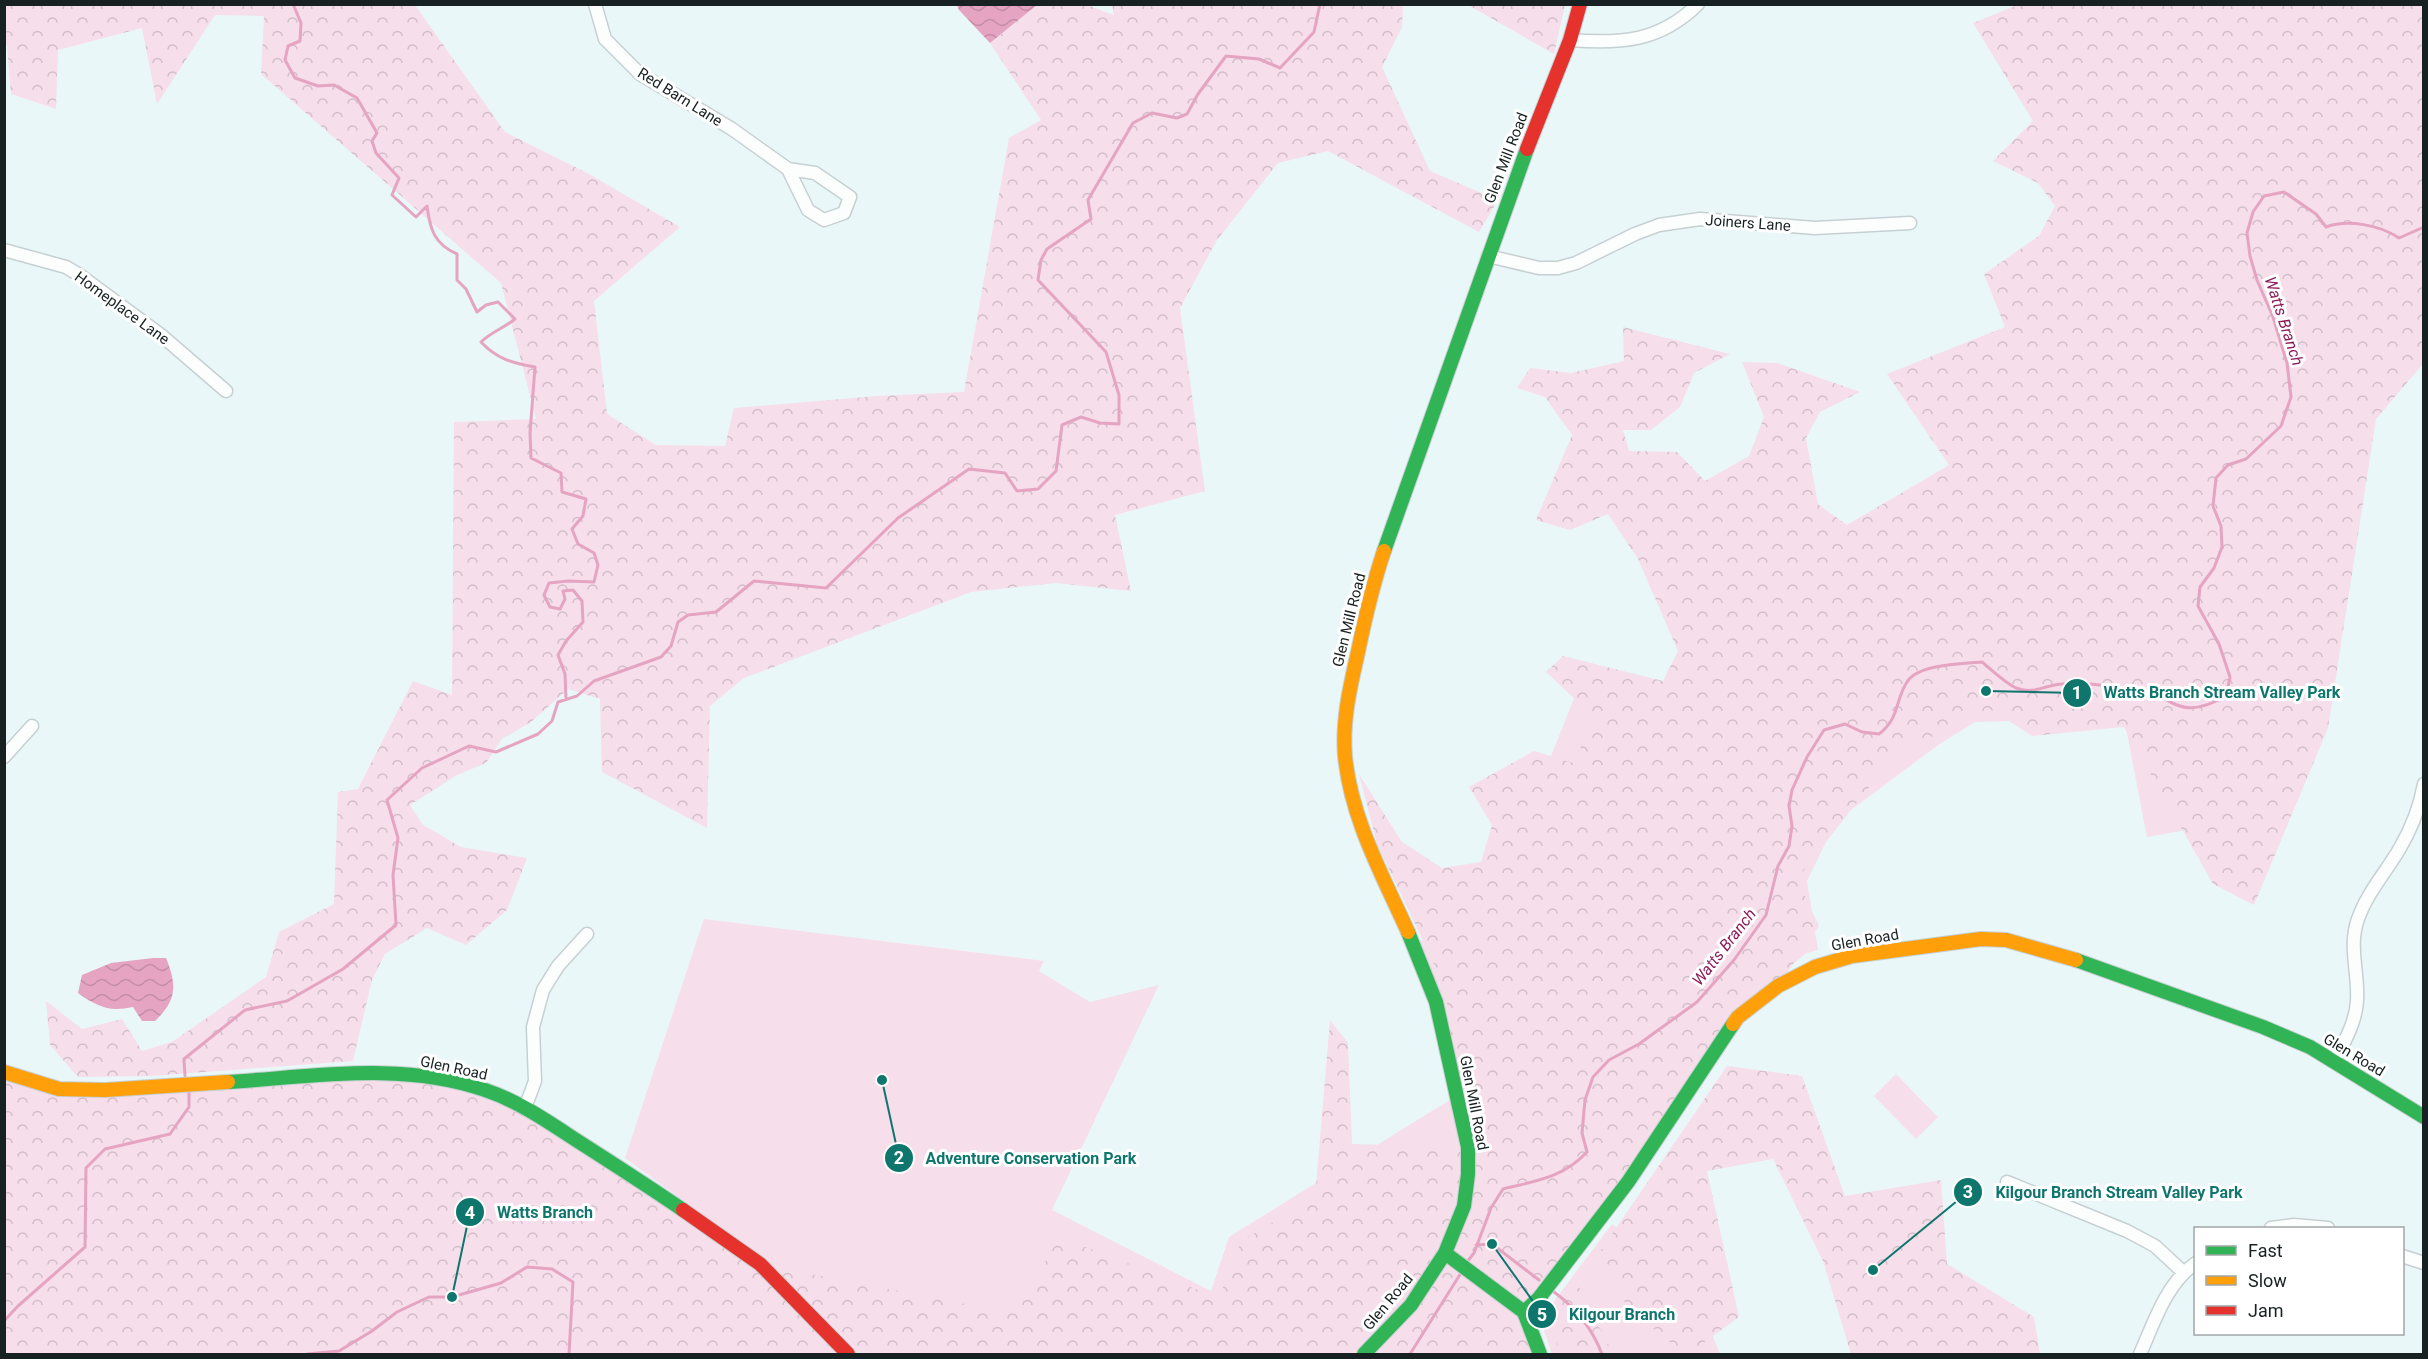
<svg xmlns="http://www.w3.org/2000/svg" width="2428" height="1359" viewBox="0 0 2428 1359" font-family="Roboto,sans-serif">
	<style>
		.green { fill: #f6deea }
		.forest { fill: url(#forest-crowns) }
		.water { fill: url(#water-waves) }
		.lines { fill: none; stroke-linecap: round; stroke-linejoin: round }
		.stream { stroke: #e5a4c2; stroke-width: 3 }
		.street-casing { stroke: #c6d0d2; stroke-width: 15 }
		.fast-casing { stroke: #c6d0d2; stroke-width: 16 }
		.slow-casing { stroke: #c6d0d2; stroke-width: 16 }
		.jam-casing { stroke: #c6d0d2; stroke-width: 16 }
		.street { stroke: #fcfefe; stroke-width: 12 }
		.fast { stroke: #30b455; stroke-width: 14 }
		.slow { stroke: #ff9f0a; stroke-width: 14 }
		.jam { stroke: #e5322d; stroke-width: 14 }
		.labels { text-anchor: middle; dominant-baseline: central; stroke-width: 6; stroke-linejoin: round; paint-order: stroke }
		.street-label { font-size: 15px; fill: #182122; stroke: #fff }
		.water-label { font-size: 16px; font-style: italic; fill: #8d1a58; stroke: #fff }
		.leader { fill: none; stroke: #0f766e; stroke-width: 2 }
		.callout-dot { fill: #0f766e; stroke: #fff; stroke-width: 2 }
		.mark-label { font-size: 18px; text-anchor: middle; font-weight: bold; fill: #fff }
		.callout-label { font-size: 16px; text-anchor: middle; font-weight: bold; fill: #0f766e; stroke: #fff; stroke-width: 6; stroke-linejoin: round; paint-order: stroke }
	</style>
	<defs>
		<pattern id="forest-crowns" width="20" height="18" patternUnits="userSpaceOnUse" patternTransform="scale(1.5)"><rect width="20" height="18" fill="#f6deea"/><path d="M2 6a3 3 0 1 1 6 0M12 15a3 3 0 1 1 6 0" fill="none" stroke="#d2bec8"/></pattern>
		<pattern id="water-waves" width="16" height="10" patternUnits="userSpaceOnUse" patternTransform="scale(1.5)"><rect width="16" height="10" fill="#e5a4c2"/><path d="M0 5q4-4 8 0t8 0" fill="none" stroke="#c48da6"/></pattern>
	</defs>
	<rect width="100%" height="100%" fill="#eaf7f8"/>
	<!-- green -->
	<path class="green" d="M2423,5L2372,360L2209,826L2147,837L2124,718L1975,722L1941,743L1836,821L1807,881L1818,950L1805,954L1717,1027L1509,1316L5,1354L4,1084L12,1089L278,1075L384,1065L446,1078L772,1265L625,1158L704,919L1044,961L1039,971L1090,1002L1159,985L1052,1210L1211,1291L1229,1237L1456,1096L1415,939L1505,961L1537,791L1585,671L1687,711L1854,563L1946,529L2017,335Z
		M1896,1074L1938,1117L1916,1139L1874,1096Z
		M1612,1224L1692,1285L1720,1354H1552L1544,1331L1548,1309Z"/>
	<!-- forest -->
	<path class="forest" d="M2020,4L2423,5V364L2376,419L2328,728L2254,905L2213,884L2124,727L2032,736L1990,709L1895,754L1797,879L1819,926L1778,986L1738,1017L1524,1312L1540,1354H5L4,1072L59,1089L369,1073L502,1097L760,1264L1016,1314L1059,1237L1219,1298L1241,1241L1315,1198L1330,1020L1348,1043L1352,1144L1467,1147L1460,1109L1445,987L1377,844L1359,774L1402,842L1442,868L1481,862L1492,825L1469,787L1534,751L1573,763L1595,718L1546,672L1563,656L1663,681L1678,651L1638,559L1608,514L1570,530L1536,520L1572,435L1545,397L1517,388L1530,368L1571,373L1624,361L1623,327L1730,354L1694,373L1680,407L1651,430H1623L1629,451L1677,452L1705,481L1749,456L1764,417L1742,362L1777,363L1860,392L1820,412L1806,438L1818,504L1847,525L1949,465L1887,374L2005,327L1984,274L2039,236L2055,206L2038,183L1993,161L2033,121L1973,23Z
		M5,5H415L505,132L589,174L680,227L594,301L607,414L656,445L725,446L734,408L877,396L964,392L1009,138L1041,120L990,43L1037,5H1087L1114,15L1112,5H1403L1402,27L1382,67L1430,171L1498,200L1479,232L1328,151L1278,163L1217,240L1180,308L1205,491L1115,515L1131,591L1056,583L971,592L744,678L710,706L707,828L602,772L600,699L568,689L531,722L502,739L486,763L457,775L410,805L423,825L461,847L527,858L507,910L466,945L427,928L385,954L372,980L353,1061L150,1076L78,1077L50,1045L46,1001L82,1029L122,1019L142,1051L172,1042L266,977L279,932L334,904L338,792L358,789L413,681L452,695L454,422L536,419L501,283L261,74L264,16L215,15L157,104L142,28L58,50L56,109L11,94L7,45H5Z
		M1468,5H1565L1554,54Z
		M1727,1066L1802,1076L1845,1196L1941,1180L1947,1264L2034,1317L2040,1354H1851L1823,1261L1773,1159L1707,1171L1739,1317L1688,1354H1684L1627,1307L1601,1250Z
		M1577,1283L1609,1346L1611,1354H1560L1549,1317Z"/>
	<!-- water -->
	<path class="water" d="M957,5H1037L990,43L959,10Z
		M153,958H166C177,985 177,1000 155,1021H142L133,1007C109,1012 98,1007 78,993L82,975L111,963Z"/>
	<g class="lines">
		<!-- stream -->
		<path class="stream" d="M293,4L301,23L300,41L288,46L285,60L295,78L318,86L334,85L357,98L377,133L372,141L376,153L399,178L392,195L416,217L427,206C430,229 434,244 457,254V280L466,289L477,312L486,305L498,302L515,319C504,328 491,332 481,342C497,359 512,363 535,367L530,433L531,458L561,473L562,492L586,499L583,516L572,529L578,544L594,553L598,565L594,582L568,581L549,583L544,595L550,607L560,609L565,599L563,591L573,590L582,601L583,622L566,641L558,655L565,674L566,699
			M185,1076L184,1059L245,1010L287,1001L343,969L396,925L393,875L398,838L387,800L422,768L469,746L496,752L538,734L552,721L558,702L577,696L594,681L661,657L671,646L678,622L688,615L716,612L754,581L826,588L898,518L969,469L1005,473L1017,491L1038,489L1056,471L1062,425L1081,417L1100,423L1119,424V395L1106,352L1038,280L1041,260L1047,249L1091,219L1088,200L1133,123L1152,113L1177,118L1187,114L1198,94L1226,56L1259,59L1280,68L1314,32L1320,4
			M1476,1245L1492,1244L1539,1280
			M1467,1262L1474,1253L1491,1208L1503,1189C1535,1181 1563,1178 1587,1152L1582,1133L1585,1100L1593,1077L1609,1060L1639,1044L1697,1002L1734,960L1766,915L1778,866L1789,846L1792,826L1789,806L1792,790L1807,757L1824,730L1845,724L1862,732L1879,734C1900,718 1895,700 1907,682C1918,664 1962,664 1982,662C1992,670 2004,682 2016,688C2033,695 2045,685 2062,684C2094,681 2123,690 2155,691C2180,713 2198,712 2226,696L2230,677L2219,644L2198,606L2200,587L2214,568L2222,547L2221,526L2213,506L2216,478L2228,465L2246,459L2281,426L2291,397L2287,363L2273,317L2257,280L2250,256L2247,233L2253,212L2264,196L2284,192L2316,214L2326,227C2348,219 2380,225 2399,238L2424,227
			M1554,1292C1577,1309 1592,1328 1602,1354
			M4,1321L18,1306L85,1247L86,1168L105,1149L170,1134L189,1107V1092
			M307,1354L339,1351L372,1331L397,1312L429,1297H452L501,1283L527,1267L552,1269L573,1282L569,1354
			M1410,1354L1461,1273"/>
		<!-- street casing -->
		<g class="street-casing">
			<path id="street" d="M595,4L605,39L640,74L732,129L788,169L815,173L850,197L844,213L824,220L808,210L788,169
				M1570,40C1620,44 1660,42 1698,4
				M4,250L66,267L81,276L161,335L226,391
				M1488,256L1539,268H1558L1576,263L1635,234L1659,225L1700,219L1815,228L1910,223
				M4,757L32,726
				M2334,1061C2344,1043 2356,1022 2357,1001C2359,974 2348,946 2358,919C2367,893 2386,872 2400,848C2411,829 2420,806 2424,784
				M525,1108L535,1081L533,1027L543,990L558,966L587,934
				M2007,1182L2127,1231L2155,1246L2183,1272
				M2271,1228L2294,1225L2328,1228
				M2402,1256L2424,1263
				M2140,1354C2154,1323 2166,1283 2196,1263"/>
		</g>
		<!-- fast casing -->
		<g class="fast-casing">
			<path id="fast" d="M1384,551L1527,149
				M2076,960L2263,1027L2310,1047L2424,1117
				M228,1082C311,1077 403,1061 485,1090C518,1101 547,1121 576,1140C612,1163 648,1186 683,1210
				M1445,1253L1524,1312
				M1524,1312L1539,1298L1628,1182L1733,1024
				M1524,1312L1540,1354
				M1364,1354L1411,1305L1445,1253L1464,1206L1468,1174V1147L1436,1002L1408,932"/>
		</g>
		<!-- slow casing -->
		<g class="slow-casing">
			<path id="slow" d="M1384,551C1373,584 1365,618 1358,652C1350,687 1342,721 1345,756C1351,819 1383,876 1408,932
				M1733,1024L1738,1017L1778,986L1815,967L1852,956L1981,939L2006,940L2076,960
				M4,1072L59,1089L105,1090L228,1082"/>
		</g>
		<!-- jam casing -->
		<g class="jam-casing">
			<path id="jam" d="M1527,149L1570,40L1580,4
				M683,1210L760,1264L848,1354"/>
		</g>
		<!-- street -->
		<use href="#street" class="street"/>
		<!-- fast -->
		<use href="#fast" class="fast"/>
		<!-- slow -->
		<use href="#slow" class="slow"/>
		<!-- jam -->
		<use href="#jam" class="jam"/>
	</g>
	<g class="labels">
		<!-- street labels -->
		<g class="street-label">
			<text transform="translate(680 97) rotate(32)">Red Barn Lane</text>
			<text transform="translate(1506 158) rotate(-69)">Glen Mill Road</text>
			<text transform="translate(1748 223) rotate(4)">Joiners Lane</text>
			<text transform="translate(122 308) rotate(36)">Homeplace Lane</text>
			<text transform="translate(1349 620) rotate(-76)">Glen Mill Road</text>
			<text transform="translate(1865 940) rotate(-10)">Glen Road</text>
			<text transform="translate(2354 1055) rotate(31)">Glen Road</text>
			<text transform="translate(454 1068) rotate(12)">Glen Road</text>
			<text transform="translate(1474 1103) rotate(79)">Glen Mill Road</text>
			<text transform="translate(1388 1302) rotate(-50)">Glen Road</text>
		</g>
		<!-- water labels -->
		<g class="water-label">
			<text transform="translate(2284 321) rotate(72)">Watts Branch</text>
			<text transform="translate(1724 947) rotate(-52)">Watts Branch</text>
		</g>
	</g>
	<!-- callouts -->
	<path class="leader" d="M1986 691L2077 693M882 1080L899 1158M1873 1270L1968 1192M452 1297L470 1212M1492 1244L1542 1314"/>
	<g class="callout-dot">
		<circle cx="1986" cy="691" r="6"/>
		<circle cx="882" cy="1080" r="6"/>
		<circle cx="1873" cy="1270" r="6"/>
		<circle cx="452" cy="1297" r="6"/>
		<circle cx="1492" cy="1244" r="6"/>
		<circle cx="2077" cy="693" r="15"/>
		<circle cx="899" cy="1158" r="15"/>
		<circle cx="1968" cy="1192" r="15"/>
		<circle cx="470" cy="1212" r="15"/>
		<circle cx="1542" cy="1314" r="15"/>
	</g>
	<g class="mark-label">
		<text x="2077" y="699">1</text>
		<text x="899" y="1164">2</text>
		<text x="1968" y="1198">3</text>
		<text x="470" y="1219">4</text>
		<text x="1542" y="1321">5</text>
	</g>
	<g class="callout-label">
		<text x="2222" y="698">Watts Branch Stream Valley Park</text>
		<text x="1031" y="1164">Adventure Conservation Park</text>
		<text x="2119" y="1198">Kilgour Branch Stream Valley Park</text>
		<text x="545" y="1218">Watts Branch</text>
		<text x="1622" y="1320">Kilgour Branch</text>
	</g>
	<!-- border -->
	<rect width="2428" height="1359" fill="none" stroke="#182122" stroke-width="12"/>
	<!-- legend -->
	<rect x="2194" y="1227" width="210" height="108" fill="#ffffff" stroke="#a3a6a7" stroke-width="1.5"/>
	<rect x="2206" y="1246" width="30" height="9" fill="#30b455" stroke="#a3a6a7" stroke-width="1.5"/>
	<text x="2248" y="1257" font-size="18" fill="#182122">Fast</text>
	<rect x="2206" y="1276" width="30" height="9" fill="#ff9f0a" stroke="#a3a6a7" stroke-width="1.5"/>
	<text x="2248" y="1287" font-size="18" fill="#182122">Slow</text>
	<rect x="2206" y="1306" width="30" height="9" fill="#e5322d" stroke="#a3a6a7" stroke-width="1.5"/>
	<text x="2248" y="1317" font-size="18" fill="#182122">Jam</text>
</svg>
